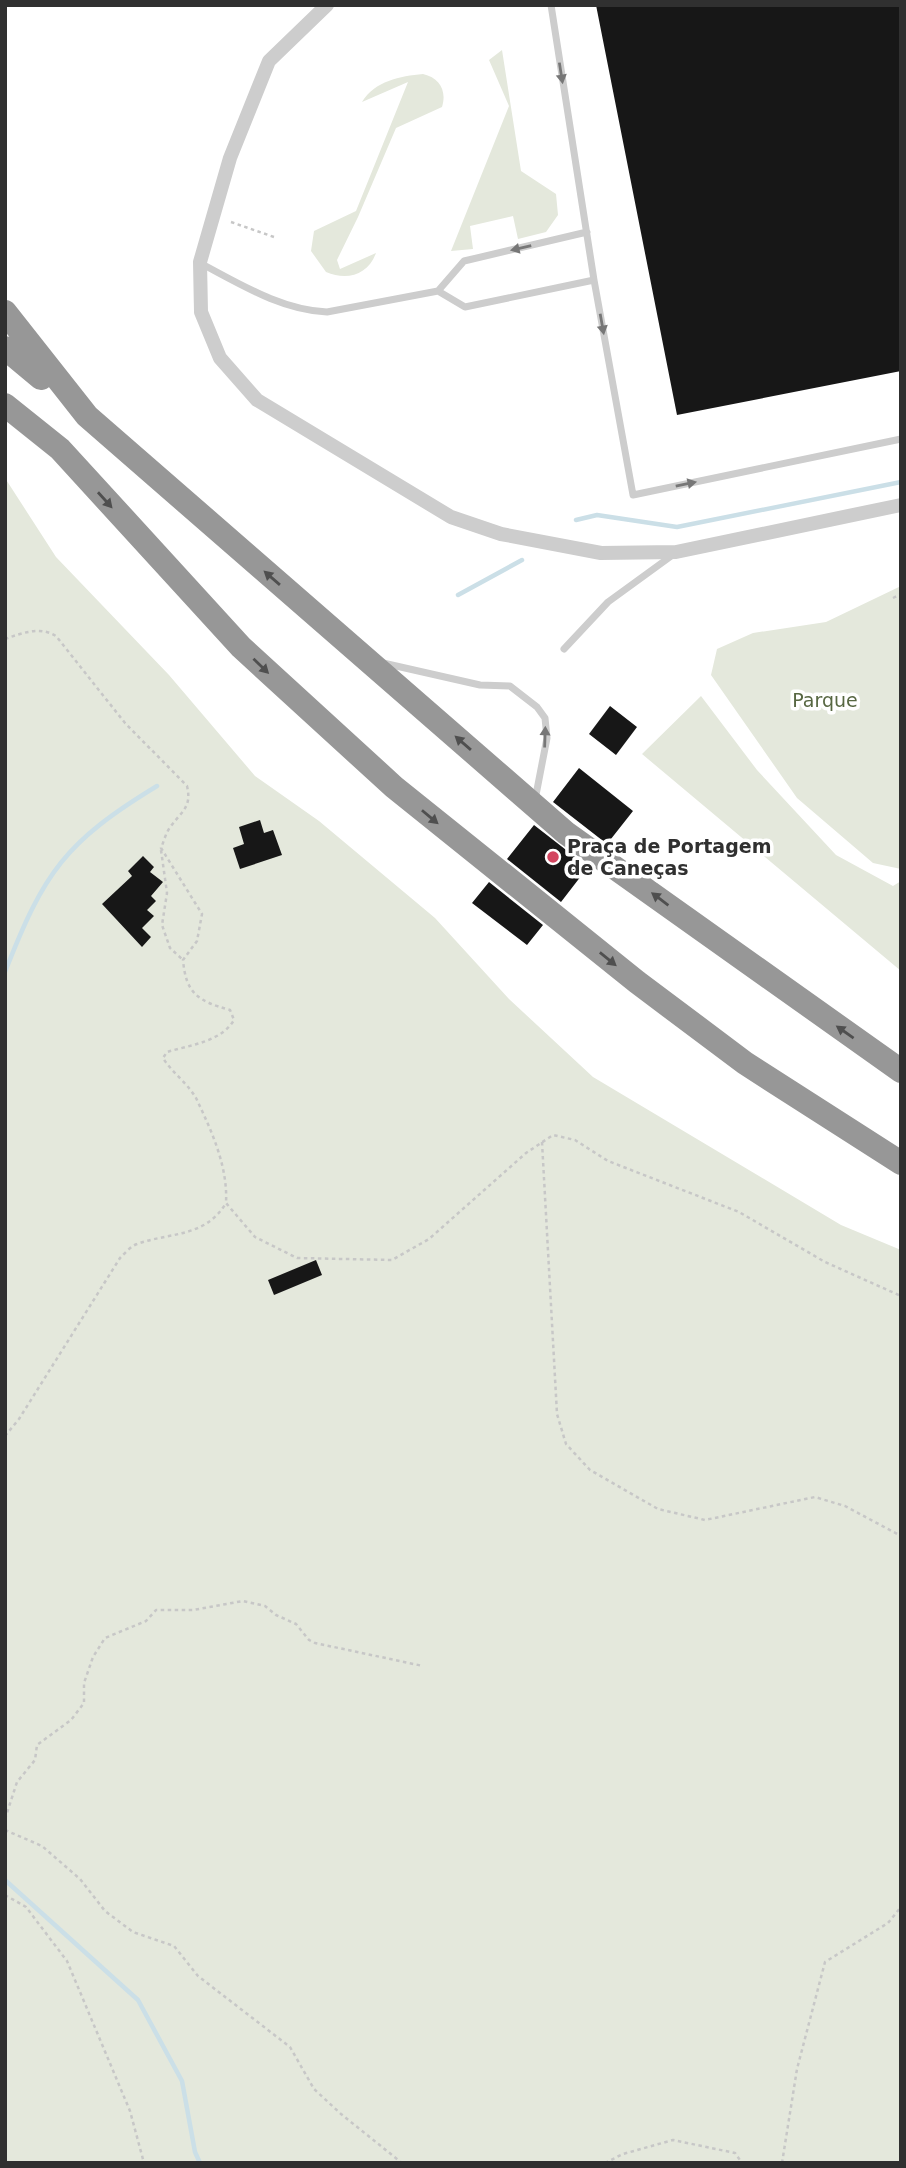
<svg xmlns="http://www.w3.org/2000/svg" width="906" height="2168" viewBox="0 0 906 2168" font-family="'DejaVu Sans',sans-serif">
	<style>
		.green { fill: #e4e8dc }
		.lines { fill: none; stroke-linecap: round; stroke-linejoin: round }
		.stream { stroke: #cbdfe7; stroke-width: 4.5 }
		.building { fill: #171717 }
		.path { stroke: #c7c7c7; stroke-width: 2.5; stroke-dasharray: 3.5 3.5; stroke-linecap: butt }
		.lane { stroke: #cdcdcd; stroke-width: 7 }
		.street { stroke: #cdcdcd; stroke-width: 14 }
		.highway { stroke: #979797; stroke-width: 24 }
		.oneway { fill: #777 }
		.oneway2 { fill: #4f4f4f }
		.poi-dot { fill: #d34660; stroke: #fff; stroke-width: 2.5 }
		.labels { text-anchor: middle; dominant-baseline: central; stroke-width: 7; stroke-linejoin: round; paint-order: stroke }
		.park-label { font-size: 19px; fill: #576742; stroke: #fff }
		.poi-label { font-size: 19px; font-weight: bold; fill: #303030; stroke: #fff; text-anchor: start }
	</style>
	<rect width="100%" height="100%" fill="#fff"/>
	<!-- green -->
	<path class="green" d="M502,50L521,171L556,194L558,215L546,232L518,239L513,216L470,226L473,249L451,251L509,106L489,60Z
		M423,74C440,78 447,91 442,107L396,128L358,217L337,260L340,269L376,253C368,275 347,281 326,272L311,251L314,231L356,211L408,82L362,102C375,81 400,76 423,74Z
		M5,478L56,557L169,675L255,776L319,821L435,918L509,999L593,1077L841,1225L901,1250V2163H5Z
		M901,586V869L873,863L797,798L711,675L717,649L753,633L826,622Z
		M701,696L757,770L836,855L893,886L901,881V971L642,754Z"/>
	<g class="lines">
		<!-- stream -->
		<path class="stream" d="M576,520L597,515L677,527L901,482
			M458,595L522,560
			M5,972C44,872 65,842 157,786
			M5,1880L138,2000L182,2081L195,2152L200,2163"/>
	</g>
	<!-- building -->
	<path class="building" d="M596,5H901V371L677,415Z
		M610,706L637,727L616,755L589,734Z
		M579,768L633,811L607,844L553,802Z
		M260,820L264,833L273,830L282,855L240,869L233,848L244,844L239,827Z
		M534,825L588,867L561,902L507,859Z
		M143,856L154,867L150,872L163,882L151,896L156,901L147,910L154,916L142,928L151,937L142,947L102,904L132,876L128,871Z
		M489,882L543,925L527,945L472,903Z
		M316,1260L322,1275L274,1295L268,1280Z"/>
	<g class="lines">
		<!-- path -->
		<path class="path" d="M231,222L274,237
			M893,598L901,594
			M5,639C22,633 40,626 56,636L125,723L187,786C192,807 182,811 171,826C166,832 164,841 161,848L202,914L197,941L183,960C186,994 198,1001 230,1010L234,1020C221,1042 190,1045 167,1052L163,1058C172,1073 189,1084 197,1100C212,1132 228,1167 226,1203
			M161,850L167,893L162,925L170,948L183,960
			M542,1142L557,1414L566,1444L590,1470L658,1509L705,1520L815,1497L845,1506L901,1536
			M5,1436L19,1419L120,1258C125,1253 131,1246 137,1244C170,1232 205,1238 226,1203L255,1237L297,1258L392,1260L429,1239L526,1153L553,1135L575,1140L608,1161L739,1212L825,1262L901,1296
			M5,1819L17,1782L35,1760L37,1745L71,1720L84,1703V1683L93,1657L105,1638L146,1621L156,1610H193L243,1601L265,1606L276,1615L296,1624L309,1640L315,1643L423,1666
			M5,1830L42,1846L80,1879L105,1911L133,1932L174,1946L198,1976L290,2047L314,2089L341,2114L402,2163
			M5,1895L26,1907L67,1961L130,2111L144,2163
			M605,2163L623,2154L673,2140L735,2153L742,2163
			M782,2163L797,2069L825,1962L888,1923L901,1907"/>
		<!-- lane -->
		<path class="lane" d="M551,5L594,280L633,495L901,439
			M200,263C240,284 281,310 327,312L438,291L465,307L594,280
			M438,291L464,261L587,232
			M564,649L608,602L674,554
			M383,663L480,685L510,686L537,707L545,718L547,738L535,800"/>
		<!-- street -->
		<path class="street" d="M327,5L269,61L230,158L200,262L201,312L220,358L257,400L451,517L501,534L601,553L676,552L901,505"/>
		<!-- highway -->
		<path class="highway" d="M5,312L87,416L566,833L901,1071
			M5,348L41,378
			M5,405L60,449L241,647L394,787L637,982L745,1063L901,1163"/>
	</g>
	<!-- one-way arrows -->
	<defs><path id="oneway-solid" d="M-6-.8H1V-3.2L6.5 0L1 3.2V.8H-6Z" transform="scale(1.75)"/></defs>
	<g class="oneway">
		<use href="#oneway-solid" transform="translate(561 73) rotate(81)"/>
		<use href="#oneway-solid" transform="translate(521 248) rotate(167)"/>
		<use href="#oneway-solid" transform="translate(602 324) rotate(80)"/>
		<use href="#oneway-solid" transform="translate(686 484) rotate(-12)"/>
		<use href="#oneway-solid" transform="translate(545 737) rotate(-88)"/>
	</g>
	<g class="oneway2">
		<use href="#oneway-solid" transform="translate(105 500) rotate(48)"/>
		<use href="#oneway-solid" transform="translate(272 578) rotate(-139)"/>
		<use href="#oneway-solid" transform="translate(261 666) rotate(44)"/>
		<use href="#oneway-solid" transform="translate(463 743) rotate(-139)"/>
		<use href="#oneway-solid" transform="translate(430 817) rotate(40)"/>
		<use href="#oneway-solid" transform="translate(660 899) rotate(-143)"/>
		<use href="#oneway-solid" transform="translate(608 959) rotate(39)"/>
		<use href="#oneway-solid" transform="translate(845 1032) rotate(-145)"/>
	</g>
	<!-- markers -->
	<circle class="poi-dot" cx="553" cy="857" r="7"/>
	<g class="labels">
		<!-- park labels -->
		<g class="park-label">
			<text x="825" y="700">Parque</text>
		</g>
		<!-- poi labels -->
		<g class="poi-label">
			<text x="567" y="846">Praça de Portagem<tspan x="567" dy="22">de Caneças</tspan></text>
		</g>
	</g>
	<!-- border -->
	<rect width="906" height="2168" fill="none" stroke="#303030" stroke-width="14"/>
</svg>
